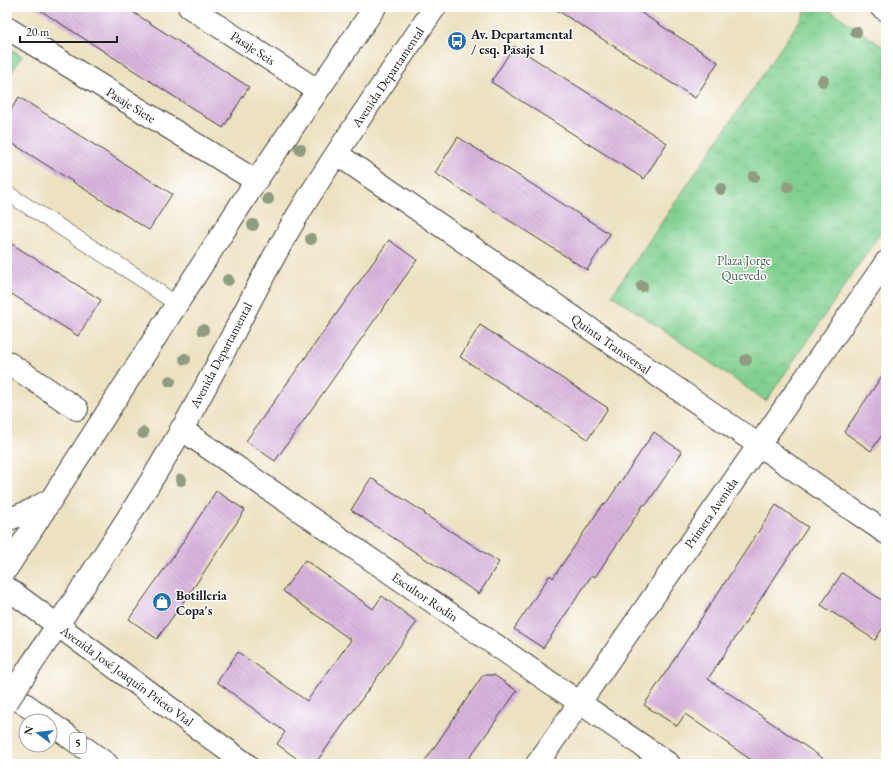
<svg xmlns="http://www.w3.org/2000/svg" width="893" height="771" viewBox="0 0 893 771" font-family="'EB Garamond',serif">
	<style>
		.grass { fill: #81d090; stroke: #4e7656 }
		.park { fill: url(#park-crowns); stroke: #4e7656 }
		.building { fill: url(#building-back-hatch) }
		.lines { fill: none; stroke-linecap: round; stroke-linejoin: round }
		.service-casing { stroke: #3b3a35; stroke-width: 16 }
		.pedestrian-casing { stroke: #3b3a35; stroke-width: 24 }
		.minor-casing { stroke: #3b3a35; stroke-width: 24 }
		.primary-casing { stroke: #3b3a35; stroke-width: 24 }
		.motorway-casing { stroke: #3b3a35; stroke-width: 24 }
		.service { stroke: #fff; stroke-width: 15 }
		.pedestrian { stroke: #fff; stroke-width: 22 }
		.minor { stroke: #fff; stroke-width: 22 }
		.primary { stroke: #fff; stroke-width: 22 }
		.motorway { stroke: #fff; stroke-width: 22 }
		.primary-bridge-casing { stroke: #3b3a35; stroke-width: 24; stroke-linecap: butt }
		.primary-bridge { stroke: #fff; stroke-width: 22 }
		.tree { fill: #909c80 }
		.labels { text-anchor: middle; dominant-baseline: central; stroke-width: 3; stroke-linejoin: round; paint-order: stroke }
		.shield { fill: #fff; stroke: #606060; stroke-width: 1 }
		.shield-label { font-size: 12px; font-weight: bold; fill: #1c1c1c }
		.poi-label { font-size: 13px; font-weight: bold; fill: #1c1c1c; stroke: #fff; text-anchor: start }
		.street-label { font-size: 13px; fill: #1c1c1c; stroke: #fff }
		.park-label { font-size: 13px; fill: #44644a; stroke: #fff }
	</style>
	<defs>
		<pattern id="park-crowns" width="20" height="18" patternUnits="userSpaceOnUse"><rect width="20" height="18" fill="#81d090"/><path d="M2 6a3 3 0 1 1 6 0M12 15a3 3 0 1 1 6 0" fill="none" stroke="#6fb27c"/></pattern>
		<pattern id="building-back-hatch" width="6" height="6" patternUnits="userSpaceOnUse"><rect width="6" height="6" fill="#d8b4dd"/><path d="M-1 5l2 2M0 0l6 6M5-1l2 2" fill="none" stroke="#b99abd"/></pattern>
	</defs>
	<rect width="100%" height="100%" fill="#fff"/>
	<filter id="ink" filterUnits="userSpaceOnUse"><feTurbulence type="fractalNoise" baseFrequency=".025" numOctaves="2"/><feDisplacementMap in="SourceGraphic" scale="8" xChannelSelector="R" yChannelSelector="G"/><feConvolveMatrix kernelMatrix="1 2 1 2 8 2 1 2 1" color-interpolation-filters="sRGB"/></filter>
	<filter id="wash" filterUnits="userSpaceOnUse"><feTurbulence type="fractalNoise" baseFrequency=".012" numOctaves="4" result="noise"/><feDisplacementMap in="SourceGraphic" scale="16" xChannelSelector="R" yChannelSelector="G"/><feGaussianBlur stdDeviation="0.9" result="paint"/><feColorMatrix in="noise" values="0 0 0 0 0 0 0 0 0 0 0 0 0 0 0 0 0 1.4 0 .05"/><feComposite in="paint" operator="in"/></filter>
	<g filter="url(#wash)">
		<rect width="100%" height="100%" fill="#ece1c1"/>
		<!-- grass -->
		<path class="grass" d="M7,47L22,56L7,80Z"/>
		<!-- park -->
		<path class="park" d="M809,7H825L886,49V225L766,401L612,295Z"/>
		<g id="blocks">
			<!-- building -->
			<path class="building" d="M35,7H125L249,87L223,128Z
				M552,7H632L718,62L695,98Z
				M514,46L667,143L644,179L491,82Z
				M19,97L172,194L149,230L7,140V116Z
				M458,137L610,234L587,270L435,173Z
				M389,240L417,260L275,461L246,441Z
				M7,241L101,300L78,336L7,291Z
				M480,325L608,408L588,439L460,357Z
				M886,370V429L871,451L844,432Z
				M654,432L682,452L646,505L644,504L595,577L592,575L543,648L514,629L550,575L553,578L603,504L605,505Z
				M371,478L425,513L424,514L499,562L479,594L351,510Z
				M216,491L245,510L196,584L157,639L129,619L181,545Z
				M776,505L808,527L708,679L831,764H757L685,714L677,726L644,705Z
				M305,560L373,609L382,596L417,622L315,764H304L277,744L285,732L217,682L238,652L307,701L351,640L283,591Z
				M842,573L886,603V623L875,640L821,605Z
				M483,675H494L517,691L465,764H423Z"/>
		</g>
	</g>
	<g filter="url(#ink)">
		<use href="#blocks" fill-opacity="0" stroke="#3b3a35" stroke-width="1"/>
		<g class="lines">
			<!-- service casing -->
			<g class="service-casing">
				<path id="service" d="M7,193L138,277L176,304"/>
			</g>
			<!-- pedestrian casing -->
			<g class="pedestrian-casing">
				<path id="pedestrian" d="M7,28L256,181
					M7,362L77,409"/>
			</g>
			<!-- minor casing -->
			<g class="minor-casing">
				<path id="minor" d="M189,7L317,90
					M881,7L886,10
					M337,154L886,533
					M181,429L669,764
					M537,764L886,262"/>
			</g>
			<!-- primary casing -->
			<g class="primary-casing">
				<path id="primary" d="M7,520L30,511L50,500
					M7,568L256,181L375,7
					M7,588L246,764
					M31,665C83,587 135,510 182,429C224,357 258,279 302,208C344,139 390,74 435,7"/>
			</g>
			<!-- motorway casing -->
			<g class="motorway-casing">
				<path id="motorway" d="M7,691L48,721
					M50,723L107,764"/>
			</g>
			<!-- service -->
			<use href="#service" class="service"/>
			<!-- pedestrian -->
			<use href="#pedestrian" class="pedestrian"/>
			<!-- minor -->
			<use href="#minor" class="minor"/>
			<!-- primary -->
			<use href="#primary" class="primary"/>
			<!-- motorway -->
			<use href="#motorway" class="motorway"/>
			<!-- primary-bridge casing -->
			<g class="primary-bridge-casing">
				<path id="primary-bridge" d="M7,702L31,665"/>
			</g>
			<!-- primary-bridge -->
			<use href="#primary-bridge" class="primary-bridge"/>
		</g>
		<!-- trees -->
		<g class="tree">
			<circle cx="856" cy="32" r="6"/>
			<circle cx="823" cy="81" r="6"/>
			<circle cx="300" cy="149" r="6"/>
			<circle cx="754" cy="177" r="6"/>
			<circle cx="788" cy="187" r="6"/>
			<circle cx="721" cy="189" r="6"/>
			<circle cx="268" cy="199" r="6"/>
			<circle cx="253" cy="225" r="6"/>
			<circle cx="311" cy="239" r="6"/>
			<circle cx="228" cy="280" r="6"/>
			<circle cx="642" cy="286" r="6"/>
			<circle cx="203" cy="330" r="6"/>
			<circle cx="185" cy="359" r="6"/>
			<circle cx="746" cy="360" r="6"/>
			<circle cx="170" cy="381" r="6"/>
			<circle cx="143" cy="433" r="6"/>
			<circle cx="181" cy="480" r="6"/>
		</g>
	</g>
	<!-- icons -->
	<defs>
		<g id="bus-disc" transform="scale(1)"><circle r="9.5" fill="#1f6fb2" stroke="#fff"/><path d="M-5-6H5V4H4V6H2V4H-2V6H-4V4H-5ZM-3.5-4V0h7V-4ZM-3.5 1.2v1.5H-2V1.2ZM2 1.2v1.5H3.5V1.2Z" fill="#fff"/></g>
		<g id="shop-disc" transform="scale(1)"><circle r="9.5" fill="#1f6fb2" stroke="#fff"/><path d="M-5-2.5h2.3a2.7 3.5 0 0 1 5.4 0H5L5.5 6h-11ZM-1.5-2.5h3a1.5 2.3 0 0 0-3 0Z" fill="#fff"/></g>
	</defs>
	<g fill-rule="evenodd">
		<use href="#bus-disc" x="457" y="41"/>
		<use href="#shop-disc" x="162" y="602"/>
	</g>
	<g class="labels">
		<!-- shield labels -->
		<rect class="shield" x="70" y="733" width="16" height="20" rx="3"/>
		<g class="shield-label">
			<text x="78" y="743">5</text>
		</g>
		<!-- poi labels -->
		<g class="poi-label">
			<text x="471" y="34">Av. Departamental<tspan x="471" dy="15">/ esq. Pasaje 1</tspan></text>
			<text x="176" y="595">Botilleria<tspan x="176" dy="15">Copa's</tspan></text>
		</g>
		<!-- street labels -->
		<g class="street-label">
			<text transform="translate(253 48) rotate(33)">Pasaje Seis</text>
			<text transform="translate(388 77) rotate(-56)">Avenida Departamental</text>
			<text transform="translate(131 105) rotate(32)">Pasaje Siete</text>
			<text transform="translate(611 344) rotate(35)">Quinta Transversal</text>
			<text transform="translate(221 355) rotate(-62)">Avenida Departamental</text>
			<text transform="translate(711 513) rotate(-55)">Primera Avenida</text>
			<text transform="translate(425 597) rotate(34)">Escultor Rodin</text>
			<text transform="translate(127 676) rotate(36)">Avenida José Joaquín Prieto Vial</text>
		</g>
		<!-- park labels -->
		<g class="park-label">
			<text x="744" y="260">Plaza Jorge<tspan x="744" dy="15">Quevedo</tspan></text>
		</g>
	</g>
	<!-- margin -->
	<rect width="893" height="771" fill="none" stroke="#fff" stroke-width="24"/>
	<!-- north arrow -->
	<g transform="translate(38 733) rotate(285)"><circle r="19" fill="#ffffff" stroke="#a4a4a4"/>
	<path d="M0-3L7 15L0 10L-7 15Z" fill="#1f6fb2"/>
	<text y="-6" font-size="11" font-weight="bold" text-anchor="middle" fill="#1c1c1c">N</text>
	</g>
	<!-- scale -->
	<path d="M20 36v6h97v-6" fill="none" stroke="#1c1c1c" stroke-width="2"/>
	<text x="26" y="36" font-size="12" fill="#1c1c1c" stroke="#ffffff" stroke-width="3" paint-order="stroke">20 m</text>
</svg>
